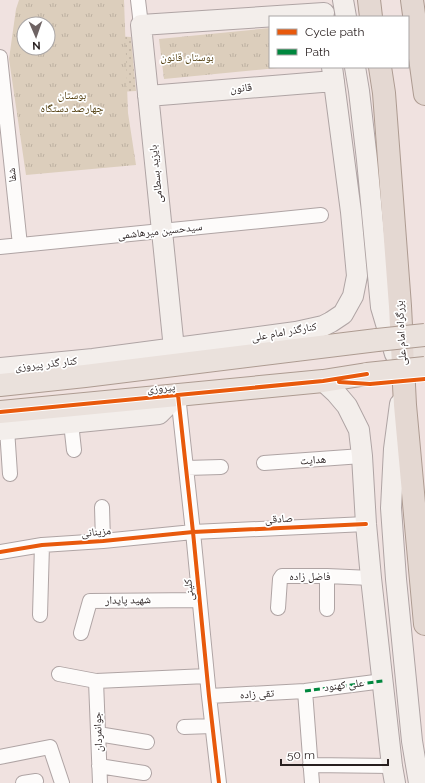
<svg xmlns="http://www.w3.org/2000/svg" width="425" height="783" viewBox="0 0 425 783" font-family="Raleway,'Noto Naskh Arabic',sans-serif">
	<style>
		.grass { fill: url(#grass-dots) }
		.park { fill: url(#park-tufts); fill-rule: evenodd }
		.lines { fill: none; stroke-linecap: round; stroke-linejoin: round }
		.minor-casing { stroke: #afa4a4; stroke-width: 16 }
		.secondary-casing { stroke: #afa4a4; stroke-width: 22 }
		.primary-casing { stroke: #ad9b91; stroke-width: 24 }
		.trunk-casing { stroke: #ad9b91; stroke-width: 24 }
		.minor { stroke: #fdfbfa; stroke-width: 14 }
		.secondary { stroke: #f3eeeb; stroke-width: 20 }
		.primary { stroke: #eae1dc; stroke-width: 22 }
		.trunk { stroke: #e4d8d2; stroke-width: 22 }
		.primary-bridge-casing { stroke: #ad9b91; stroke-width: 24; stroke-linecap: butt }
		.primary-bridge { stroke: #eae1dc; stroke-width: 22 }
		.quiet { stroke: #00873e; stroke-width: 3; stroke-dasharray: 6 3; stroke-linecap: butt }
		.cycleway-casing { stroke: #fff; stroke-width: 6 }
		.cycleway { stroke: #e8590c; stroke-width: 4 }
		.labels { text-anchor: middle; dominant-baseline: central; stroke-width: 3.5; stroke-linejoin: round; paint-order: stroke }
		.park-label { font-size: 11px; fill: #4f3b0b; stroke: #fff }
		.street-label { font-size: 11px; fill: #281f1f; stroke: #fff }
	</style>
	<defs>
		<pattern id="grass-dots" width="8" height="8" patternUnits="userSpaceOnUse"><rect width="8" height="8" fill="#dccebc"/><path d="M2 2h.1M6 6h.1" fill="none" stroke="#bdb0a1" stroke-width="1.8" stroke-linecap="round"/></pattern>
		<pattern id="park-tufts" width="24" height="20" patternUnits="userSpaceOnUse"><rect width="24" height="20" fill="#dccebc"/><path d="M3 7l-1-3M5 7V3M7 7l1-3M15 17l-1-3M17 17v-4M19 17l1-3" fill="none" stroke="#bdb0a1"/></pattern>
	</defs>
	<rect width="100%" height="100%" fill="#f0e2e0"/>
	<!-- grass -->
	<path class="grass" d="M115,36L131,37L136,91L119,92Z"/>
	<!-- park -->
	<path class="park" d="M19,0H124L128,113L136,165L26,175L9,59L16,9ZM24,24H48V48H24Z
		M270,28V67H288L164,79L159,39Z"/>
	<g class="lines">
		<!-- minor casing -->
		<g class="minor-casing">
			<path id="minor" d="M138,0L141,25
				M0,57L20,245
				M0,247L321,215
				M178,395L193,532L209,696L219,783
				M71,423L74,450
				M7,429L10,474
				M264,463L362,456
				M186,468L221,467
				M102,507L103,541
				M0,552L42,545L103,541L193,532L366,524
				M278,608L280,579L282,576H327L371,578
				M327,609V576
				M40,615L42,545
				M81,633L90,601L199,600
				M59,674L96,681L207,676
				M96,681L100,783
				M305,691L312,783
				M209,696L305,691L383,681
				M184,727L212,726
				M98,734L147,742
				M0,757L50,747L62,783
				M310,765L392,766
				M99,766L144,773
				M23,783L36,781"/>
		</g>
		<!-- secondary casing -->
		<g class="secondary-casing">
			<path id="secondary" d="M343,0L346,17
				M355,67L359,91L367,160L381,307L395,354
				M148,96L334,81
				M174,349L141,25L324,13
				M0,368L93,359L296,332L323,326L331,322L343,314L353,296L357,276L351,212L332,67
				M323,381L336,393L347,406L359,430L362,456L366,524L371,578L392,766L395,783
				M400,404L394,449L391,508L396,579L412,741L419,783
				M0,430L159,414L178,395"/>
		</g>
		<!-- primary casing -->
		<g class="primary-casing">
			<path id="primary" d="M406,370L412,364L415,351L414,346L408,336
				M0,385L85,376L377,340
				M0,412L323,381L367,374"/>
		</g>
		<!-- trunk casing -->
		<g class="trunk-casing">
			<path id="trunk" d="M369,0L371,17
				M412,0L425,94
				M380,67L384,93L400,306L405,405L425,624"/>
		</g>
		<!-- minor -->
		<use href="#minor" class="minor"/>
		<!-- secondary -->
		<use href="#secondary" class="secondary"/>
		<!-- primary -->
		<use href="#primary" class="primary"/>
		<!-- trunk -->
		<use href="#trunk" class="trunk"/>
		<!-- primary-bridge casing -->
		<g class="primary-bridge-casing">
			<path id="primary-bridge" d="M377,340L425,335
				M367,374L425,368"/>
		</g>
		<!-- primary-bridge -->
		<use href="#primary-bridge" class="primary-bridge"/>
		<!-- quiet -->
		<path class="quiet" d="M305,691L383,681"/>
		<!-- cycleway casing -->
		<g class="cycleway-casing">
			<path id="cycleway" d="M339,382L370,384L425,379
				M178,395L193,532L209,696L219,783
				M0,412L323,381L367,374
				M0,552L42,545L103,541L193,532L366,524"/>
		</g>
		<!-- cycleway -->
		<use href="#cycleway" class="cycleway"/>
	</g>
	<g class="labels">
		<!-- park labels -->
		<g class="park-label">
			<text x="187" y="57">بوستان قانون</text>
			<text x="72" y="95">بوستان<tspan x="72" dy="13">چهارصد دستگاه</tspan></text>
		</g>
		<!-- street labels -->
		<g class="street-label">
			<text transform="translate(241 88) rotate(-5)">قانون</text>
			<text transform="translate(156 174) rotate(-96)">بایزید بسطامی</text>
			<text transform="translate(12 175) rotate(-96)">شفا</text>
			<text transform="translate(160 231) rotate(-6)">سیدحسین میرهاشمی</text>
			<text transform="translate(284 332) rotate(-10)">کنارگذر امام علی</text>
			<text transform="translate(401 333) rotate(-93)">بزرگراه امام علی</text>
			<text transform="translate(46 364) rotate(-6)">کنار گذر پیروزی</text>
			<text transform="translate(161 388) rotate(-5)">پیروزی</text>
			<text transform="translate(313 460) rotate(-4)">هدایت</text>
			<text transform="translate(279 519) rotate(-3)">صادقی</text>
			<text transform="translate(96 532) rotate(-5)">مزینانی</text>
			<text x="310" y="576">فاضل زاده</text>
			<text transform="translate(189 590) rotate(-96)">کلینی</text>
			<text transform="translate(128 600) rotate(-1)">شهید پایدار</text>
			<text transform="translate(344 685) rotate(-7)">علی کهنود</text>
			<text transform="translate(257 694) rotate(-3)">تقی زاده</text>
			<text transform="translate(98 732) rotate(-92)">جوانمردان</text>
		</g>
	</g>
	<!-- legend -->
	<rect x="269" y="16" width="140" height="52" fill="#ffffff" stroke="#a9a5a5"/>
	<rect x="277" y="29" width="20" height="6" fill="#e8590c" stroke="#a9a5a5"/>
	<text x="305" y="36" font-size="12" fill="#281f1f">Cycle path</text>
	<rect x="277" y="49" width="20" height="6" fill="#00873e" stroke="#a9a5a5"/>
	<text x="305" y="56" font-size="12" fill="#281f1f">Path</text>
	<!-- north arrow -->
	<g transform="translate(36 36) rotate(178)"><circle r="19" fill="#ffffff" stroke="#a9a5a5"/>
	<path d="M0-3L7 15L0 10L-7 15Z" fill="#6e6363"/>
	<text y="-6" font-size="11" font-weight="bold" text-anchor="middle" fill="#281f1f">N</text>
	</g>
	<!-- scale -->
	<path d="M281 759v6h107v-6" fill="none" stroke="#281f1f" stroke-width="2"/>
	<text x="287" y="759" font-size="12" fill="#281f1f" stroke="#ffffff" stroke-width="3" paint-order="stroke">50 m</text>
</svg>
